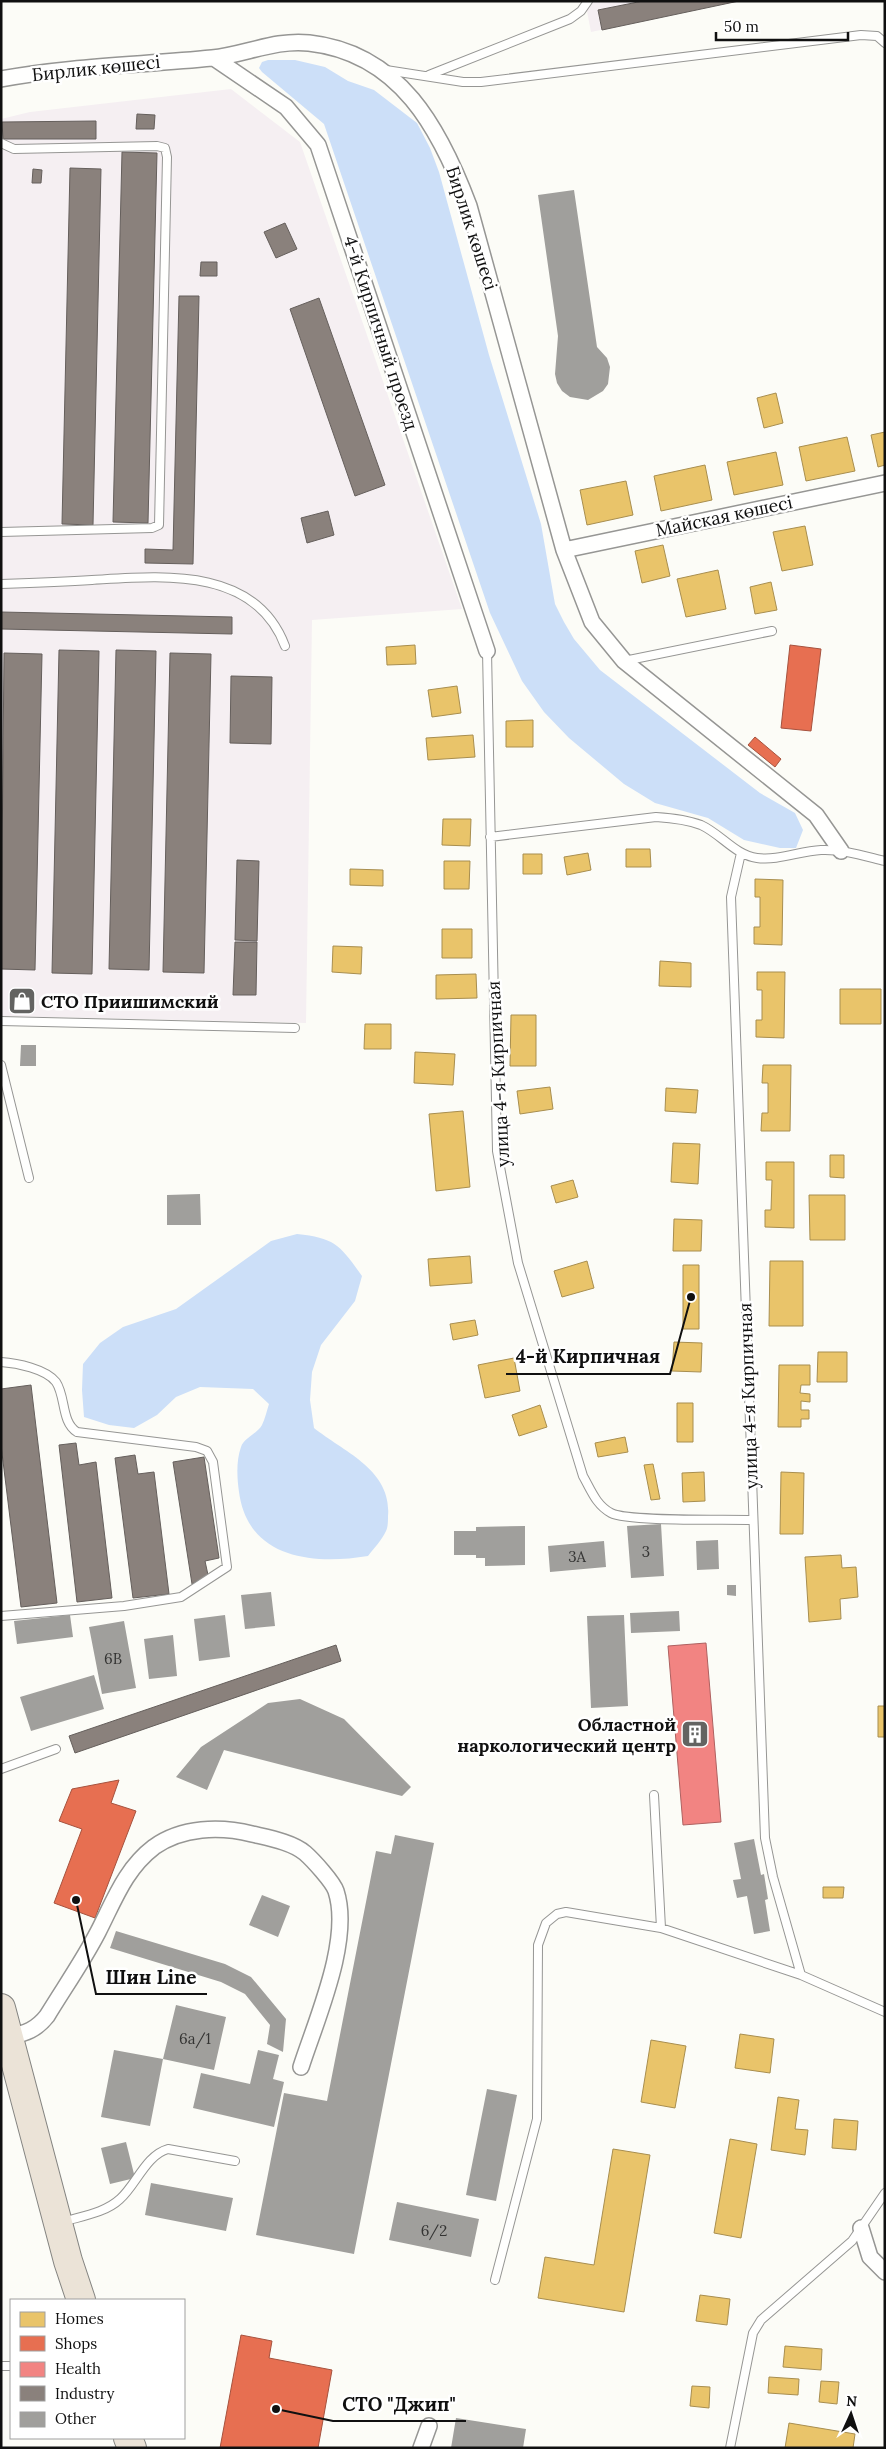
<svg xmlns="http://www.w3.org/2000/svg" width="886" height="2449" viewBox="0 0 886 2449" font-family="Lora,serif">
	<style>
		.industrial { fill: #f5eff2 }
		.water { fill: #ccdff8 }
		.homes { fill: #e9c46a; stroke: #a88e4f }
		.shops { fill: #e76f51; stroke: #a6523e }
		.health { fill: #f28482; stroke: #ae6160 }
		.industry { fill: #8a817c; stroke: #655f5c }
		.building { fill: #a09f9c }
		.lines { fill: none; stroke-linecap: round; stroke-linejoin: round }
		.lane-casing { stroke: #969694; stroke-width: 10 }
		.street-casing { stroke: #969694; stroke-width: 18 }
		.highway-casing { stroke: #848481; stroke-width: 30 }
		.lane { stroke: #fffffe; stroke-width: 8 }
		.street { stroke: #fffffe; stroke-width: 15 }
		.highway { stroke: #ebe3d7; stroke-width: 28 }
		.labels { text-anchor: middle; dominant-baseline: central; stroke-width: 5; stroke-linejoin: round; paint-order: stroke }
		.number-label { font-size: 15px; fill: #343433 }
		.street-label { font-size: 18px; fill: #101010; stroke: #fff }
		.poi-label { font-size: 18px; font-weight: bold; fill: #101010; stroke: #fff; text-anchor: start }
		.leader { fill: none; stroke: #101010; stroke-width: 2 }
		.callout-dot { fill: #101010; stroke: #fff; stroke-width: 2 }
		.callout-label { font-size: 19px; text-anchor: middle; font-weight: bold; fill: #101010; stroke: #fff; stroke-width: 5; stroke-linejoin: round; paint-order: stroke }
	</style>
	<rect width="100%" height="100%" fill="#fcfcf7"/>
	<!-- industrial -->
	<path class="industrial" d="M585,1H739L591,32Z
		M231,89L300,142L462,609L312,620L306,1023L1,1016V119L30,112Z"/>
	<!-- water -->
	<path class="water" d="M268,60H295L325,67L348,81L374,90L417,123L430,148L439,172L489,355L541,524L555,604L564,622L574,639L600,670L760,793L795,813L803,830L796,848H780L744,840L708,818L655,803L624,784L569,738L544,712L522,681L490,613L324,124L262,72L259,68L262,62Z
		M297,1234C335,1238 340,1245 362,1276L355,1301L321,1345L312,1372L310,1400L314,1428C344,1452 392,1470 388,1516C388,1521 388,1527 386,1531C382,1540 374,1548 368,1556C313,1565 248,1559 239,1492C237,1478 236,1461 241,1447C244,1438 257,1434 262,1425C265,1419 267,1410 269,1404L253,1389L200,1387L176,1397L157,1415L134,1428L109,1425L84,1417L82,1390L83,1364L100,1343L123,1327L176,1309L271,1241Z"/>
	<!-- homes -->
	<path class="homes" d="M776,393L783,423L764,428L757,398Z
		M885,432V465L878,467L871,435Z
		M847,437L855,471L806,481L799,447Z
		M776,452L783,485L734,495L727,462Z
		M705,465L712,500L661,511L654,476Z
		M626,481L633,515L587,525L580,490Z
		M805,526L813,565L782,571L773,532Z
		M663,545L670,576L642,583L635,551Z
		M718,570L726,609L686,617L677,579Z
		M771,582L777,610L755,614L750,587Z
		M415,645L416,664L387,665L386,647Z
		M457,686L461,713L432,717L428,690Z
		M533,720V747H506V721Z
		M473,735L475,757L428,760L426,738Z
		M443,819H471L470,846L442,845Z
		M626,849H650L651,867H626Z
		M588,853L591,870L567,875L564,857Z
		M523,854H542V874H523Z
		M444,861H470L469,889H444Z
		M350,869L383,870V886L350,885Z
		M755,879L783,880L782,945L754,944V927H760V897H755Z
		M442,929H472V958H442Z
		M333,946L362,947L361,974L332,972Z
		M660,961L691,963V987L659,986Z
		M757,972H785L784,1038L756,1037V1020H762V990H757Z
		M476,974L477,998L436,999V975Z
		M840,989H881V1024H840Z
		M511,1015H536V1066H510Z
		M365,1024H391V1049H364Z
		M415,1052L455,1054L453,1085L414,1083Z
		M763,1065H791L790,1131H761L762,1113H768V1083H762Z
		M550,1087L553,1109L520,1114L517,1091Z
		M666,1088L698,1090L696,1113L665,1111Z
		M463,1111L470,1187L436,1191L429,1114Z
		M673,1143L700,1144L698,1184L671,1182Z
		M830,1155H844V1178L830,1177Z
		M766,1162H794V1228L765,1227V1210H771L772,1180H766Z
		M573,1180L578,1197L556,1203L551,1186Z
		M809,1195H845V1240H810Z
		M674,1219L702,1220L701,1251H673Z
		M470,1256L472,1283L430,1286L428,1259Z
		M587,1261L594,1288L562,1297L554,1271Z
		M770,1261H803V1326H769Z
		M683,1265H699V1329H683Z
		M475,1320L478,1335L453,1340L450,1324Z
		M674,1342L702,1343L701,1372L672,1371Z
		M818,1352H847V1382H817Z
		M514,1358L520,1391L485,1398L478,1365Z
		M779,1365H810V1385H801L800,1393L810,1394V1402L801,1401V1410H809V1419H801V1427H778Z
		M677,1403H693V1442H677Z
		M540,1405L547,1427L519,1436L512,1415Z
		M625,1437L628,1452L598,1457L595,1443Z
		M653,1464L660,1499L651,1500L644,1465Z
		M704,1472L705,1501L683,1502L682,1473Z
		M781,1472L804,1473L803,1534H780Z
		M841,1555L842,1568L856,1567L858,1597L840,1599L841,1619L809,1622L805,1557Z
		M878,1706H885V1737H878Z
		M823,1887H844L843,1898H823Z
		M740,2034L774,2039L770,2073L735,2068Z
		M651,2040L686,2046L675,2108L641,2102Z
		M778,2097L799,2100L795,2129L808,2130L805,2155L771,2150Z
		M834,2119L858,2121L856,2150L832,2148Z
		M730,2139L757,2144L741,2238L714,2233Z
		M613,2149L650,2155L624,2312L538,2298L545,2257L594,2265Z
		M700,2295L730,2299L727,2325L696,2321Z
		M785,2346L822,2349L821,2370L783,2367Z
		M769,2377L799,2379L798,2395L768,2393Z
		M821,2381L839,2382L837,2404L819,2402Z
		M692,2386L710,2387L709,2408L690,2406Z
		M789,2423L855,2434L853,2448H785Z"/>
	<!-- shops -->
	<path class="shops" d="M790,645L821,649L811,731L781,728Z
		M755,737L781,759L775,767L748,745Z
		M119,1780L111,1803L136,1811L95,1918L54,1903L82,1829L59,1821L72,1789Z
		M241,2335L272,2341L269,2358L332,2370L318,2448H220Z"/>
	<!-- health -->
	<path class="health" d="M706,1643L721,1822L683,1825L668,1646Z"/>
	<!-- industry -->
	<path class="industry" d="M643,1H739L602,30L598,10Z
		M137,114L155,115L154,129H136Z
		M96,121V139H3L2,122Z
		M122,152L157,153L148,523L113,522Z
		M70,168L101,169L93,525L62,524Z
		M33,169L42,170L41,183H32Z
		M285,223L297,249L276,258L264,232Z
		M201,262H217V276H200Z
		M179,296H199L193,564L145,563V549L173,550Z
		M319,298L385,485L355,496L290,309Z
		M328,511L334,535L307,543L301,518Z
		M1,612L232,617V634L1,629Z
		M59,650L99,651L92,974L52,973Z
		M116,650L156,651L149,970L109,969Z
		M4,653L42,654L35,970L1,969Z
		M170,653L211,654L204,973L163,972Z
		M231,676L272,677L271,744L230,743Z
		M237,860L259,861L257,941L235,940Z
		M235,942H257L256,995H233Z
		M31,1385L57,1603L21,1607L1,1445V1389Z
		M76,1443L79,1465L96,1462L112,1598L77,1602L59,1445Z
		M135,1455L138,1474L154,1472L169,1594L133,1598L115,1458Z
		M204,1457L219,1558L205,1561L208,1575L192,1584L173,1462Z
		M336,1645L341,1661L75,1753L69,1736Z"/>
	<!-- building -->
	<path class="building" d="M574,190L597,347L607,358L610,367L608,384L603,391L588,400L570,397L562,391L557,383L555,374L558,336L538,195Z
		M21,1045H36V1066H20Z
		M200,1194L201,1225H167V1195Z
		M661,1524L664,1576L631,1578L627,1526Z
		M525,1526V1565L485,1566V1558H476V1555H454V1531H476V1527Z
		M718,1540L719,1569L697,1570L696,1541Z
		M604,1541L606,1567L550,1572L548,1546Z
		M727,1585H736V1596L727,1595Z
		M271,1592L275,1626L245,1629L241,1595Z
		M679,1611L680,1631L631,1633L630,1613Z
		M70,1615L73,1637L17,1644L14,1621Z
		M225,1615L230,1657L199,1661L194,1619Z
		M624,1615L628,1706L591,1708L587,1616Z
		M124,1621L136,1688L102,1694L89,1627Z
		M173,1635L177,1676L149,1679L144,1639Z
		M94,1675L104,1709L31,1731L20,1697Z
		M300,1699L344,1719L411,1787L402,1796L224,1750L207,1790L176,1777L201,1747L268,1703Z
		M395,1835L434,1843L354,2254L256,2235L284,2093L327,2101L376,1851L391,1854Z
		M754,1839L761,1875L764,1874L768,1899L765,1900L770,1931L754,1934L747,1896L737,1898L733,1880L741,1879L734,1843Z
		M262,1895L290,1906L278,1937L249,1925Z
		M116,1931L225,1964L251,1977L286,2019L283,2052L267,2044L270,2025L245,1994L221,1982L110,1948Z
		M176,2005L226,2017L214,2070L163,2059L150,2126L101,2117L114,2050L163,2059Z
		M258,2050L279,2055L273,2079L284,2082L274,2127L193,2108L201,2073L250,2084Z
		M487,2089L517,2095L496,2201L466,2195Z
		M126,2142L135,2178L110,2184L101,2148Z
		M151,2183L233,2198L226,2231L145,2215Z
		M397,2202L479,2219L471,2257L389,2240Z
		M456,2418L526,2429L523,2448H451Z"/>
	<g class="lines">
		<!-- lane casing -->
		<g class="lane-casing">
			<path id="lane" d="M386,70L463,82H481L861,35L877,36L885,43
				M429,75L570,19L581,11L588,1
				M1,143L14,149L157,146L165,148L167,157L159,525L152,528L1,532
				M1,584C32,583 62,582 92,580C161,576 255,566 285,646
				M487,651L497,1151L518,1263L583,1476C591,1490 596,1505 611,1513C628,1522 727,1519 753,1520
				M624,661L772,631
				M490,837L656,817C671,818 688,820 701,825C721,834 735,855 757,858C778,861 800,851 821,850C842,849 864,856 885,861
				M741,853L731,897L765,1838L773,1877L801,1975L885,2012
				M1,1021L295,1028
				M1,1065L29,1178
				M1,1362C17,1363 46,1369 56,1382C66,1397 61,1422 77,1432L196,1447L207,1451L213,1462L227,1567L181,1597L124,1606L1,1616
				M1,1769L56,1749
				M654,1795L661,1928
				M62,2222C82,2216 105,2213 120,2199C136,2185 146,2155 168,2149L235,2161
				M495,2280L537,2119L538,1945L546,1923L557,1914L566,1912L661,1928L801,1975
				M1,2366H11
				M730,2448L753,2333L761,2320L852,2241L885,2193"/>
		</g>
		<!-- street casing -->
		<g class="street-casing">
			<path id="street" d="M214,58L286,107L318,145L487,651
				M1,79C71,66 142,65 212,58C244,55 276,39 309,43C400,53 440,129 469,206L564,550L592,622L624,661L816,815L841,851
				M564,550L885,483
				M9,2037C26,2033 36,2030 47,2016C64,1988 83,1961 98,1932C114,1901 125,1869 154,1847C182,1827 220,1826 252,1834C269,1838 292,1842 305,1853C313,1860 333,1882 336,1891C352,1940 316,2020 301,2067
				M861,2228L870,2257L885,2272
				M421,2448L429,2426"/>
		</g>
		<!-- highway casing -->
		<g class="highway-casing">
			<path id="highway" d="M1,2008L68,2261L81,2300
				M128,2438L132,2448"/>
		</g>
		<!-- lane -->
		<use href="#lane" class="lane"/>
		<!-- street -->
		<use href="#street" class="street"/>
		<!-- highway -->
		<use href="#highway" class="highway"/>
	</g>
	<!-- icons -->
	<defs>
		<g id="shop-square" transform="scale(1.4375)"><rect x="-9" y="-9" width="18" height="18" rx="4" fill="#636361" stroke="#fff"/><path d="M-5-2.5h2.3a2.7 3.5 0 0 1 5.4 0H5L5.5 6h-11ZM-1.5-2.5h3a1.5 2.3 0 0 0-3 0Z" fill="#fff"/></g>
		<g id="building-square" transform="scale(1.4375)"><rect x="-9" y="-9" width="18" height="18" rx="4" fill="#636361" stroke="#fff"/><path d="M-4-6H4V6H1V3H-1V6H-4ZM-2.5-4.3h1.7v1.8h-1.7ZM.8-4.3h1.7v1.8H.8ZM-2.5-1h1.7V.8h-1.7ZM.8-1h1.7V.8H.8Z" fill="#fff"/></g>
	</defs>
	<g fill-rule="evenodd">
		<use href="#shop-square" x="22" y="1001"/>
		<use href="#building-square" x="695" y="1734"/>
	</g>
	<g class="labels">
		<!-- number labels -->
		<g class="number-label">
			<text x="646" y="1551">3</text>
			<text x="577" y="1556">3А</text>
			<text x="113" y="1658">6В</text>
			<text x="195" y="2038">6а/1</text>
			<text x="434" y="2230">6/2</text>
		</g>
		<!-- street labels -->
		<g class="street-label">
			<text transform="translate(96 68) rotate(-6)">Бирлик көшесі</text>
			<text transform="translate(472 228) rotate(72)">Бирлик көшесі</text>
			<text transform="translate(381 333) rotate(72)">4-й Кирпичный проезд</text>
			<text transform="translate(724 516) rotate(-12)">Майская көшесі</text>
			<text transform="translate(498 1074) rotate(-93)">улица 4-я Кирпичная</text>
			<text transform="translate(748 1396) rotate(-92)">улица 4-я Кирпичная</text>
		</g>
		<!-- poi labels -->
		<g class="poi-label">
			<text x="41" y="1001">СТО Приишимский</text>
			<text x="676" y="1724" text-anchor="end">Областной<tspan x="676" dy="21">наркологический центр</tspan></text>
		</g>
	</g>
	<!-- callouts -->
	<path class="leader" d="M691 1297L670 1374H506M76 1900L96 1994H207M276 2409L333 2421H466"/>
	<g class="callout-dot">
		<circle cx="691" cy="1297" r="5"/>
		<circle cx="76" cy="1900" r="5"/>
		<circle cx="276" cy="2409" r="5"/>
	</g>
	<g class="callout-label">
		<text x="588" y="1363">4-й Кирпичная</text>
		<text x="151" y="1984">Шин Line</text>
		<text x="399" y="2411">СТО "Джип"</text>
	</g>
	<!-- border -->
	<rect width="886" height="2449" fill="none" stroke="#101010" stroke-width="5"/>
	<!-- legend -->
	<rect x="10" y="2299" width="175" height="140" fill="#ffffff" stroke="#9f9f9f"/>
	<rect x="20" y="2312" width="25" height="15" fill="#e9c46a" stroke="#9f9f9f"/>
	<text x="55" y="2324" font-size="15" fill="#101010">Homes</text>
	<rect x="20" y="2336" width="25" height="15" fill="#e76f51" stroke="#9f9f9f"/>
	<text x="55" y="2349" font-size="15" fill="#101010">Shops</text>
	<rect x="20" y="2362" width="25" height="15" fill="#f28482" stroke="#9f9f9f"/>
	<text x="55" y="2374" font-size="15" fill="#101010">Health</text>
	<rect x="20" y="2386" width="25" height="15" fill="#8a817c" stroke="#9f9f9f"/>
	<text x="55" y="2399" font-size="15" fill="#101010">Industry</text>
	<rect x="20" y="2412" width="25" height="15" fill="#a09f9c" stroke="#9f9f9f"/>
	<text x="55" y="2424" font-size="15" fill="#101010">Other</text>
	<!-- north arrow -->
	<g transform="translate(851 2414) rotate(3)" stroke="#ffffff" stroke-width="4" paint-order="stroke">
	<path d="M0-4L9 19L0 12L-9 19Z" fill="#101010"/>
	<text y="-8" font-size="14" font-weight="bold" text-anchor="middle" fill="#101010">N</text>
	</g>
	<!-- scale -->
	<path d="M716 32v8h132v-8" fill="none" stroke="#101010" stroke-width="2.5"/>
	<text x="724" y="32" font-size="15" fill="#101010" stroke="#ffffff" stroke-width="4" paint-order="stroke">50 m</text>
</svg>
